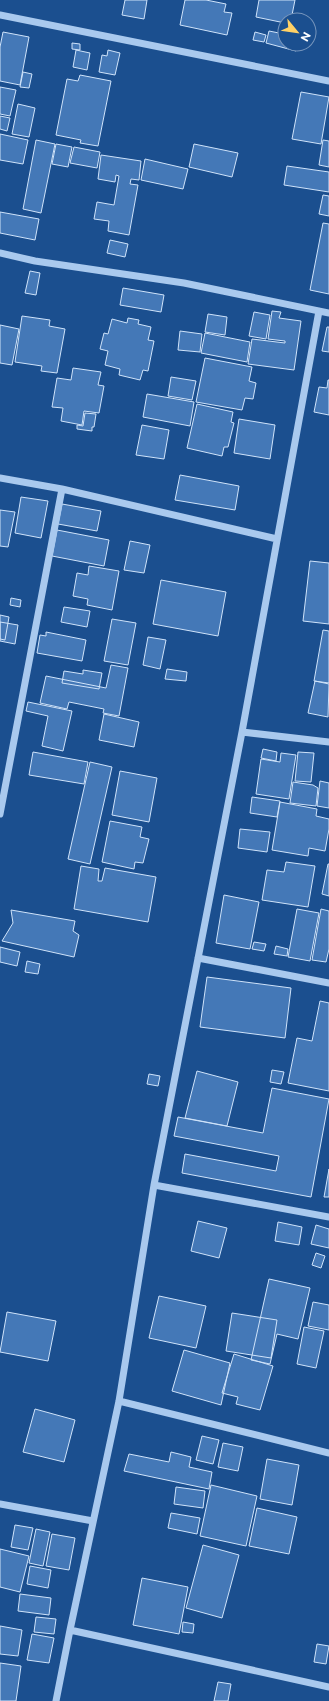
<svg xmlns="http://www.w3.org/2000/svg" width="329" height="1701" viewBox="0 0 329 1701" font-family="Montserrat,sans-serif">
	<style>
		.building { fill: #4478b7; stroke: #cfe3fa }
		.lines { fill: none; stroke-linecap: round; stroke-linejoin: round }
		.minor { stroke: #a9c9ee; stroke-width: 7 }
	</style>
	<rect width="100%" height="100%" fill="#1b4f8f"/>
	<!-- building -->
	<path class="building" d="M125,0H147L144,19L122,15Z
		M185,0H206L226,4L224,12L232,13L227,35L180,25Z
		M259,0H295L291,20H285V23L256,17Z
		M281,25L285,26V44H298L296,51L266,43L269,31L279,33Z
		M3,32L29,37L20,85L0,81V47Z
		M255,32L266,35L264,42L253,40Z
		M72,43L80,44V50L72,49Z
		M76,50L90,53L87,70L73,67Z
		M108,50L120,53L115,75L99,72L102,55L107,56Z
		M23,72L32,74L29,88L20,87Z
		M80,75L111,81L98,146L80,143L81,140L56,135L67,79L78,81Z
		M0,87L16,90L10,116L0,114Z
		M301,92L329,97L321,144L292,139Z
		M18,104L35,108L29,137L12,134Z
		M0,116L10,118L7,131L0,129Z
		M0,134L28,140L23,164L0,160Z
		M36,140L55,144L41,213L23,209Z
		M323,140L329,141V167L319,165Z
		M56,144L72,147L68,167L52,164Z
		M194,144L238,153L232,177L189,167Z
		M74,147L100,152L97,168L70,163Z
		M101,155L141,161L139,180L131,179L130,184L138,185L129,235L108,231L109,221L94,219L97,202L114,205L119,176L116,175L115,182L98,179Z
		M145,159L188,169L183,189L141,180Z
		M287,166L329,172V192L284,185Z
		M323,195L329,196V216L319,214Z
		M0,212L39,219L35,240L0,233Z
		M323,223L329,224V294L310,290Z
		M110,240L128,244L125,257L107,253Z
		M30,271L40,273L36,295L25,293Z
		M123,288L164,295L161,312L120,305Z
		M272,311L281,312L279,318L301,321L294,370L248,364L252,339L285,343V341L268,339Z
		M254,312L270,315L266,339L249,336Z
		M208,314L227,317L225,335L205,332Z
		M22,316L50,320L49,326L65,329L57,373L41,371L42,366L15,362Z
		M128,318L139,320L138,324L151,327L148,340L154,341L148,371L143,370L140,380L119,375L120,369L105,365L108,351L100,349L104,333L108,334L112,319L127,323Z
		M0,325L19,329L12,365L0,363Z
		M327,327H329V352L322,351Z
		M180,331L202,334L200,352L178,350Z
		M205,333L250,342L247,362L201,353Z
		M205,358L252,367L249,381L256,383L253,399L245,398L242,410L196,402Z
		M73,368L101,372L98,385L104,386L99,413L84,411L82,425L61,421L63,408L52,407L57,378L71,380Z
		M171,377L196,381L192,400L168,396Z
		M328,380H329V415L314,412L319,387L327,388Z
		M147,394L194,402L190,426L143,417Z
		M197,404L233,412L231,422L234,423L228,447H224L222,456L187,448Z
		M85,413L96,414L94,427H92V431L77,429V425L83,426Z
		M239,419L275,425L270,459L234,453Z
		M142,425L169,430L164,459L136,455Z
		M180,475L239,486L235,510L175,500Z
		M21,497L48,501L41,538L15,533Z
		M62,504L101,511L97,531L58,524Z
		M0,510L15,512L8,547L0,546Z
		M57,530L109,540L104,566L52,556Z
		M130,541L150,545L144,573L124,570Z
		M310,561L329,563V624L303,621Z
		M89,566L119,571L112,610L87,605L88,599L73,596L77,573L88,575Z
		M161,580L226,592L218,636L153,624Z
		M11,598L21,600L20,607L10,605Z
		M64,607L90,611L87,627L61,622Z
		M0,615L9,617L5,640L0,639Z
		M112,619L136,623L128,665L104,661Z
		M0,622L18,625L15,644L0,641Z
		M323,630L329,631V683L314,681Z
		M46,632L86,640L82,661L37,653L40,635L46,636Z
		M148,637L166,640L160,669L143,665Z
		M111,665L128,668L119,716L103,713L104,709L69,702L67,709L40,703L46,676L106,688Z
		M167,669L187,672L186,681L165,679Z
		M83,670L102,673L99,689L62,683L64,671L83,674Z
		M315,681L329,684L328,717L308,713Z
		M28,702L72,711L63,751L42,746L48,716L26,711Z
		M104,714L139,722L134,747L99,740Z
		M263,749L277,752L276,761L261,758Z
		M33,752L88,762L84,784L29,775Z
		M298,752L314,753L311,782L295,781Z
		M281,753L296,755L289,799L256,794L261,759L280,762Z
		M90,762L112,767L90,864L68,859Z
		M120,771L157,778L149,822L112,815Z
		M320,781L329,783V808L317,806Z
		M293,782L313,785L318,788L316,806L290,803Z
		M252,797L280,801L277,817L250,813Z
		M280,802L317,809L316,816L329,819V829L325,851L309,848L308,856L272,850Z
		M110,821L142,827L140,837L149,839L143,863L135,862L134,869L102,862Z
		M240,829L270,832L267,852L238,848Z
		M286,862L315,866L308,907L262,900L267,870L284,872Z
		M328,864H329V896L322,894Z
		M81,866L99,869L98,881H102L105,868L156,877L148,922L74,909Z
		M224,895L259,902L250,949L216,943Z
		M297,909L319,913L310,961L288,957Z
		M321,909L329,911V949L326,962L312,960Z
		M11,910L75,921L73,931L79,935L74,957L2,941L13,923Z
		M254,942L266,944L264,951L252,949Z
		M276,946L288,949L287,956L274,954Z
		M0,947L20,952L17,966L0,962Z
		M27,961L40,964L38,974L25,972Z
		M207,977L291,988L285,1038L200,1027Z
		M320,1001L329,1003V1091L288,1083L297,1038L312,1041Z
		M272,1070L284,1072L281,1084L270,1082Z
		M197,1071L238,1082L227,1126L185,1118Z
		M149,1074L160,1076L158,1086L147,1084Z
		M272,1088L329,1099L311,1197L182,1173L185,1154L276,1171L279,1156L174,1136L178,1117L263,1133Z
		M329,1169V1197H324Z
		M198,1221L227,1228L219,1258L191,1251Z
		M278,1222L302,1227L299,1245L275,1241Z
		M316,1225L329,1229V1248L311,1244Z
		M316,1253L325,1256L321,1268L312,1265Z
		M269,1279L310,1288L298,1339L277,1334L270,1364L251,1360Z
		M159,1296L206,1306L196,1348L149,1338Z
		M313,1302L329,1305V1330L308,1326Z
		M7,1312L56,1321L48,1361L0,1352Z
		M232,1313L277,1320L271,1358L226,1351Z
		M304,1327L324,1331L316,1368L297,1364Z
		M184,1350L230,1363L221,1405L172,1391Z
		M234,1354L273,1366L260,1410L236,1404L238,1397L222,1393Z
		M35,1409L75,1420L64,1462L23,1452Z
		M202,1436L219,1440L213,1464L196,1460Z
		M223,1443L243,1447L238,1471L218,1467Z
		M171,1452L191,1457L189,1467L212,1472L209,1489L124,1471L129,1454L169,1462Z
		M267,1459L299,1465L292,1505L260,1499Z
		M211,1485L257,1496L246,1546L200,1536Z
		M176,1487L205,1491L203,1508L174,1504Z
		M257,1508L297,1517L289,1554L249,1546Z
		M171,1513L200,1518L197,1534L168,1528Z
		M15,1525L33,1528L28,1550L11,1547Z
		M36,1529L50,1532L43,1566L29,1563Z
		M52,1534L75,1538L69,1570L46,1566Z
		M203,1545L239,1555L222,1618L186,1608Z
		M0,1549L29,1556L20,1592L0,1587Z
		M30,1566L51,1570L48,1588L27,1584Z
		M142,1578L188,1587L179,1634L133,1625Z
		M20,1594L51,1598L49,1615L18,1611Z
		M36,1617L56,1619L54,1634L34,1632Z
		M183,1622L194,1624L193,1633L182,1632Z
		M0,1626L22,1630L18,1656L0,1654Z
		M32,1634L54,1638L49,1663L27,1660Z
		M317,1644L329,1646L326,1664L314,1662Z
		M0,1663L21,1666L16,1701H0Z
		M218,1682L231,1684L228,1701H214Z"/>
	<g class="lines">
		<!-- minor -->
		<path class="minor" d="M0,15L329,81
			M0,253L35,261L184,283L329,313
			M0,478L62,489L277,539
			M242,732L329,742
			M0,814L62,489
			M198,958L329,983
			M154,1185L329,1217
			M119,1401L329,1453
			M0,1504L93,1521
			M70,1630L329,1687
			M56,1701L70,1630L119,1401L154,1185L242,732L319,311"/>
	</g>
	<!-- north arrow -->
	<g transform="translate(297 32) rotate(119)"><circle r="19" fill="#1b4f8f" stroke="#7695bc"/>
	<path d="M0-3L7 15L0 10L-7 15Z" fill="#ffd166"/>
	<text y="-6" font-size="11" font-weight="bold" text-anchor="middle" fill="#ffffff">N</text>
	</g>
</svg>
